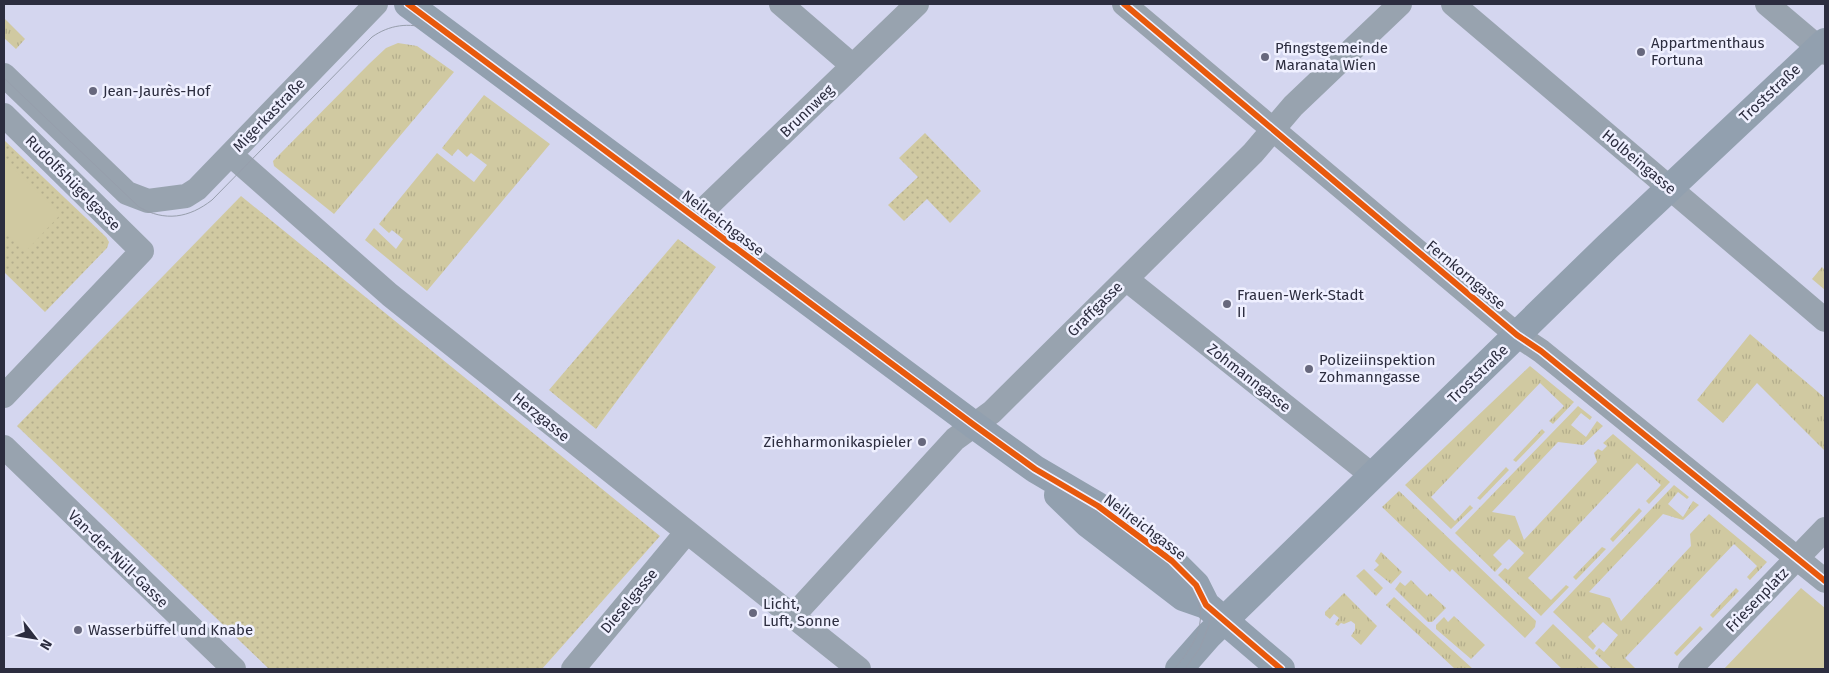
<svg xmlns="http://www.w3.org/2000/svg" width="1829" height="673" viewBox="0 0 1829 673" font-family="'Fira Sans',sans-serif">
	<style>
		.grass { fill: url(#grass-tufts) }
		.park { fill: url(#park-dots) }
		.garden { fill: #d0c9a1 }
		.lines { fill: none; stroke-linecap: round; stroke-linejoin: round }
		.street { stroke: #98a3af; stroke-width: 24 }
		.secondary { stroke: #92a0af; stroke-width: 28 }
		.tram { stroke: #979eac; stroke-width: 1 }
		.cycleway-casing { stroke: #eff0ff; stroke-width: 9 }
		.cycleway { stroke: #e8590c; stroke-width: 6 }
		.poi-dot { fill: #67687d; stroke: #eff0ff; stroke-width: 2 }
		.labels { text-anchor: middle; dominant-baseline: central; stroke-width: 5; stroke-linejoin: round; paint-order: stroke }
		.poi-label { font-size: 15px; fill: #2c2d3f; stroke: #eff0ff; text-anchor: start }
		.street-label { font-size: 15px; fill: #2c2d3f; stroke: #eff0ff }
	</style>
	<defs>
		<pattern id="grass-tufts" width="24" height="20" patternUnits="userSpaceOnUse" patternTransform="scale(1.25)"><rect width="24" height="20" fill="#d0c9a1"/><path d="M3 7l-1-3M5 7V3M7 7l1-3M15 17l-1-3M17 17v-4M19 17l1-3" fill="none" stroke="#b3ad8c"/></pattern>
		<pattern id="park-dots" width="8" height="8" patternUnits="userSpaceOnUse" patternTransform="scale(1.25)"><rect width="8" height="8" fill="#d0c9a1"/><path d="M2 2h.1M6 6h.1" fill="none" stroke="#b3ad8c" stroke-width="1.8" stroke-linecap="round"/></pattern>
	</defs>
	<rect width="100%" height="100%" fill="#d4d6ef"/>
	<!-- grass -->
	<path class="grass" d="M4,18L25,39L16,49L4,38Z
		M398,43L417,46L454,72L334,214L274,166L273,161L369,64L386,48Z
		M484,95L550,144L427,291L365,240L374,228L396,249L403,239L392,230L389,233L379,224L437,153L474,182L487,165L471,153L467,157L458,149L452,156L442,148Z
		M1822,267L1825,270V290L1812,279Z
		M1750,334L1825,398V451L1757,383L1723,423L1697,400Z
		M1530,366L1574,402L1553,424L1549,421L1564,406L1540,383L1431,497L1455,521L1470,505L1473,508L1451,529L1405,485Z
		M1578,406L1592,417L1590,420L1581,413L1571,425L1586,437L1597,421L1603,426L1583,445L1558,442L1492,512L1515,516L1524,540L1597,462L1594,453L1598,449L1602,451L1607,446L1603,443L1613,434L1670,482L1649,504L1646,501L1661,485L1637,463L1528,578L1551,600L1566,585L1569,587L1541,616L1498,575L1505,568L1508,570L1524,553L1509,539L1493,555L1502,564L1495,572L1455,533Z
		M1542,429L1545,432L1516,462L1513,460Z
		M1506,467L1509,470L1480,500L1477,498Z
		M1674,485L1689,497L1687,499L1678,492L1668,504L1683,517L1693,501L1699,505L1683,520L1663,514L1589,592L1610,598L1621,621L1691,546L1690,534L1709,514L1767,562L1750,580L1747,577L1757,566L1734,544L1625,658L1636,669H1612L1595,653L1599,648L1604,652L1618,635L1603,622L1588,637L1596,646L1593,650L1553,612Z
		M1399,491L1536,621L1535,627L1525,638L1452,569L1450,572L1382,507Z
		M1639,508L1642,511L1613,542L1610,539Z
		M1602,547L1606,549L1576,580L1573,577Z
		M1381,552L1402,572L1391,584L1374,570L1379,565L1375,561Z
		M1364,569L1383,588L1376,596L1356,576Z
		M1411,580L1427,596L1430,593L1446,608L1432,622H1428L1395,589L1400,582L1405,586Z
		M1736,588L1739,591L1713,618L1710,615Z
		M1344,593L1377,626L1361,645L1351,636L1355,630V624L1351,621L1344,624L1341,623L1338,626L1335,624L1339,618L1334,614L1330,619L1325,615V612Z
		M1394,597L1473,669H1455L1386,605Z
		M1454,616L1485,645L1471,659L1436,629V625L1444,617L1448,622Z
		M1553,624L1600,669H1562L1535,643Z
		M1700,626L1703,629L1677,656L1674,653Z"/>
	<!-- park -->
	<path class="park" d="M925,133L981,191L950,223L927,199L904,221L888,205L918,177L899,158Z
		M4,140L106,237L109,242L107,248L45,312L4,272Z
		M241,196L660,536L542,669H269L17,426Z
		M678,239L716,267L596,429L549,390Z"/>
	<!-- garden -->
	<path class="garden" d="M4,160L61,214L25,252L4,232Z
		M1801,588L1825,608V669H1724Z"/>
	<g class="lines">
		<!-- street -->
		<path class="street" d="M781,4L853,66
			M1124,4L1517,335L1541,351L1825,581
			M1453,4L1825,320
			M1767,4L1825,53
			M4,75L127,193L148,201L186,196L197,189L376,4
			M4,115L142,251L4,396
			M231,155L390,295L859,669
			M695,218L917,4
			M1126,279L1373,476
			M4,447L234,669
			M793,616L955,439L992,412L1253,153L1293,106L1400,4
			M573,669L686,533
			M1690,669L1825,529"/>
		<!-- secondary -->
		<path class="secondary" d="M408,4L974,425L1035,469L1098,506L1172,561L1196,585L1206,605L1281,669
			M1058,495L1088,524L1183,597L1206,605
			M1179,669L1208,636L1608,246L1825,42"/>
		<!-- tram -->
		<path class="tram" d="M400,4L961,421C985,438 1009,458 1035,474C1072,498 1186,561 1198,601C1207,627 1190,651 1174,669
			M415,4L1021,453L1100,503L1183,563L1196,576L1206,596L1209,610V625L1200,648L1185,669
			M4,78L139,207C165,222 189,218 212,200L372,37C389,25 409,22 429,29"/>
		<!-- cycleway casing -->
		<g class="cycleway-casing">
			<path id="cycleway" d="M408,4L974,425L1035,469L1098,506L1172,561L1196,585L1206,605L1281,669
				M1124,4L1517,335L1541,351L1825,581"/>
		</g>
		<!-- cycleway -->
		<use href="#cycleway" class="cycleway"/>
	</g>
	<!-- markers -->
	<g class="poi-dot">
		<circle cx="1641" cy="52" r="5"/>
		<circle cx="1265" cy="57" r="5"/>
		<circle cx="93" cy="91" r="5"/>
		<circle cx="1227" cy="304" r="5"/>
		<circle cx="1309" cy="369" r="5"/>
		<circle cx="922" cy="442" r="5"/>
		<circle cx="753" cy="613" r="5"/>
		<circle cx="78" cy="630" r="5"/>
	</g>
	<g class="labels">
		<!-- poi labels -->
		<g class="poi-label">
			<text x="1651" y="43">Appartmenthaus<tspan x="1651" dy="17">Fortuna</tspan></text>
			<text x="1275" y="48">Pfingstgemeinde<tspan x="1275" dy="17">Maranata Wien</tspan></text>
			<text x="103" y="91">Jean-Jaurès-Hof</text>
			<text x="1237" y="295">Frauen-Werk-Stadt<tspan x="1237" dy="17">II</tspan></text>
			<text x="1319" y="360">Polizeiinspektion<tspan x="1319" dy="17">Zohmanngasse</tspan></text>
			<text x="912" y="442" text-anchor="end">Ziehharmonikaspieler</text>
			<text x="763" y="604">Licht,<tspan x="763" dy="17">Luft, Sonne</tspan></text>
			<text x="88" y="630">Wasserbüffel und Knabe</text>
		</g>
		<!-- street labels -->
		<g class="street-label">
			<text transform="translate(1770 93) rotate(-43)">Troststraße</text>
			<text transform="translate(807 111) rotate(-44)">Brunnweg</text>
			<text transform="translate(269 115) rotate(-46)">Migerkastraße</text>
			<text transform="translate(1639 162) rotate(40)">Holbeingasse</text>
			<text transform="translate(73 183) rotate(45)">Rudolfshügelgasse</text>
			<text transform="translate(723 223) rotate(37)">Neilreichgasse</text>
			<text transform="translate(1466 275) rotate(40)">Fernkorngasse</text>
			<text transform="translate(1095 309) rotate(-45)">Graffgasse</text>
			<text transform="translate(1478 374) rotate(-44)">Troststraße</text>
			<text transform="translate(1249 378) rotate(38)">Zohmanngasse</text>
			<text transform="translate(541 417) rotate(39)">Herzgasse</text>
			<text transform="translate(1145 527) rotate(37)">Neilreichgasse</text>
			<text transform="translate(118 559) rotate(44)">Van-der-Nüll-Gasse</text>
			<text transform="translate(1757 600) rotate(-46)">Friesenplatz</text>
			<text transform="translate(629 601) rotate(-50)">Dieselgasse</text>
		</g>
	</g>
	<!-- border -->
	<rect width="1829" height="673" fill="none" stroke="#2c2d3f" stroke-width="10"/>
	<!-- north arrow -->
	<g transform="translate(35 638) rotate(121)" stroke="#eff0ff" stroke-width="4" paint-order="stroke">
	<path d="M0-4L9 19L0 12L-9 19Z" fill="#2c2d3f"/>
	<text y="-8" font-size="14" font-weight="bold" text-anchor="middle" fill="#2c2d3f">N</text>
	</g>
</svg>
